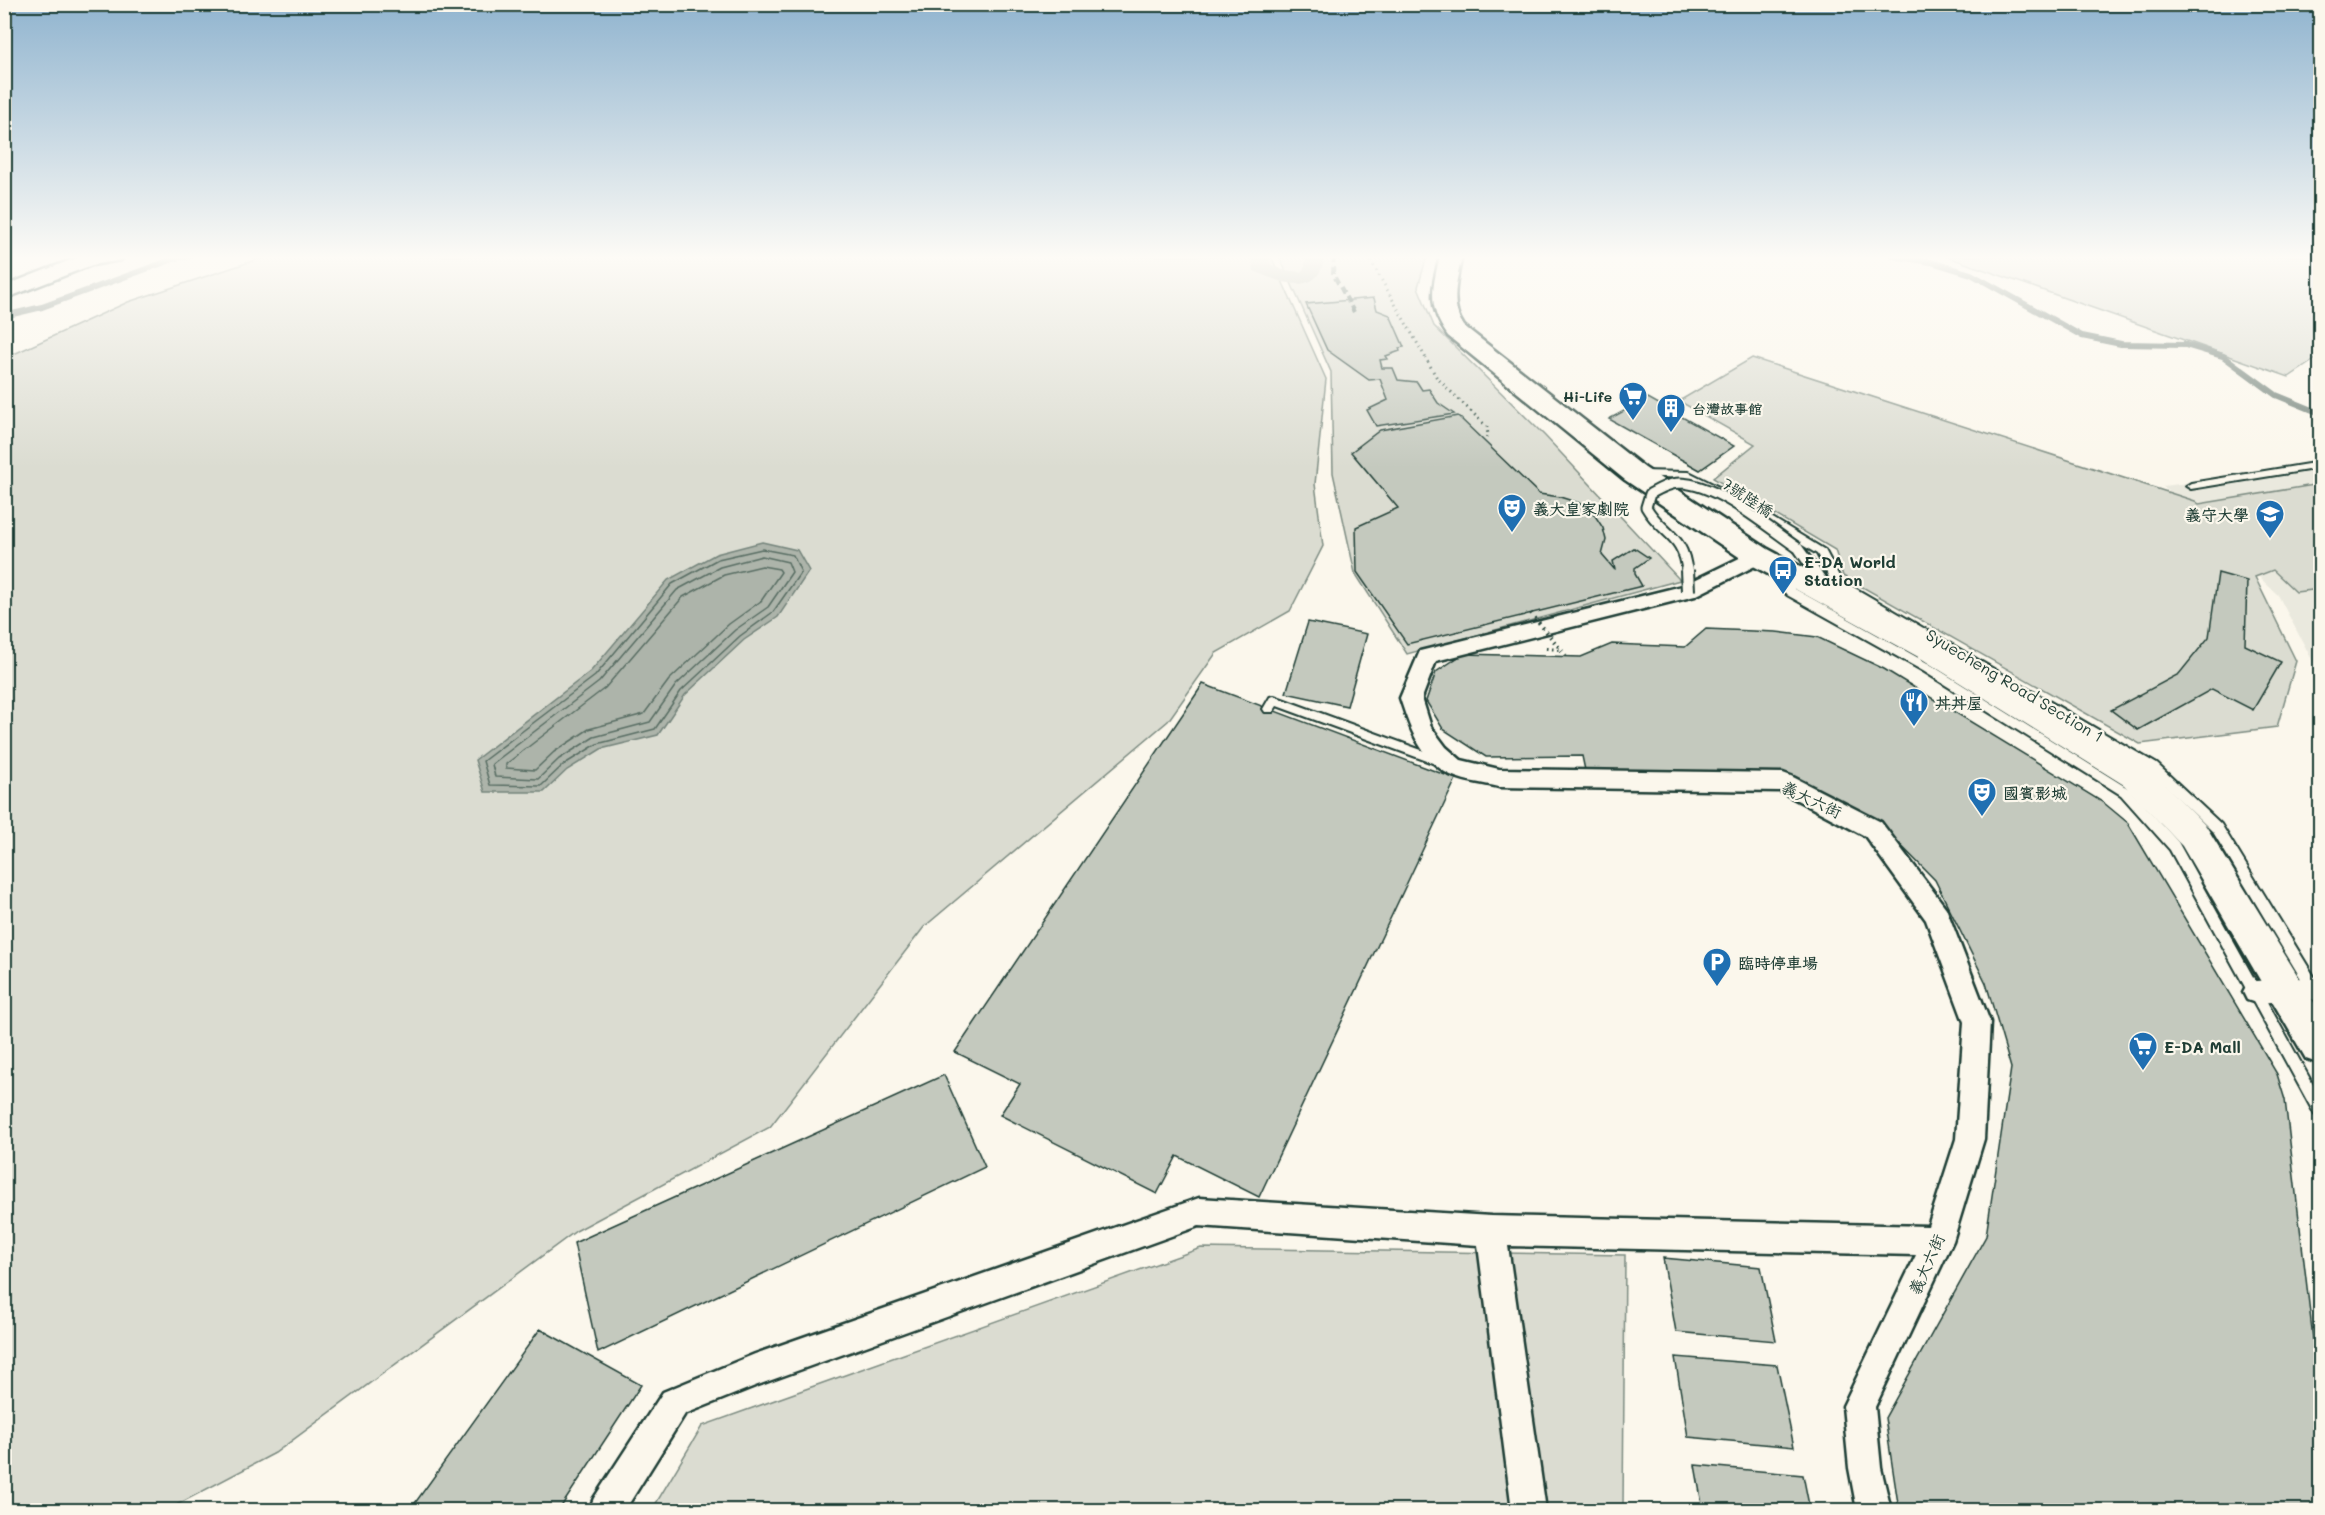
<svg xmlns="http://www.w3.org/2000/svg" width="2325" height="1515" viewBox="0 0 2325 1515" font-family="Mali,'LXGW WenKai TC',sans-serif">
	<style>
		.built { fill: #eae9de }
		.green { fill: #dbdcd1; stroke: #7d8c82; stroke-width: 1.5 }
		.water { fill: #adb4aa; stroke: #74847b; stroke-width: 1.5 }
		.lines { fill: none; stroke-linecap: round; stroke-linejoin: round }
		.shore { stroke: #586d63; stroke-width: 1.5 }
		.stream { stroke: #74847b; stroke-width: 6 }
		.canal { fill: #adb4aa; fill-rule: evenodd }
		.building { fill: #c4c9be; stroke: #1f3d34; stroke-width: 1.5 }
		.service-casing { stroke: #1f3d34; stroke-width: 4 }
		.minor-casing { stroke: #1f3d34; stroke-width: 5 }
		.tertiary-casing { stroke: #1f3d34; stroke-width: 5 }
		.secondary-casing { stroke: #1f3d34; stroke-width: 5 }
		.path-far1 { stroke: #1f3d34; stroke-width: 3; stroke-dasharray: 1.5 4; stroke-linecap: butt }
		.path { stroke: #1f3d34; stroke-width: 4; stroke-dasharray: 1.5 4.5; stroke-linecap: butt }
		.service { fill: #fbf7ec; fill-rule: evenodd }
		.minor { fill: #fbf7ec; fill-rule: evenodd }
		.tertiary { fill: #fbf7ec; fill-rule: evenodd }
		.secondary { fill: #fbf7ec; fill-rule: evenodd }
		.rail { stroke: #1f3d34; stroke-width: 4; stroke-dasharray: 7 4; stroke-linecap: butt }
		.service-bridge-far1-casing { stroke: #1f3d34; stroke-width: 13; stroke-linecap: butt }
		.service-bridge-casing { stroke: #1f3d34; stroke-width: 16; stroke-linecap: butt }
		.path-bridge { stroke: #1f3d34; stroke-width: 4; stroke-dasharray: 1.5 4.5; stroke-linecap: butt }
		.service-bridge-far1 { stroke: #fbf7ec; stroke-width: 9 }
		.service-bridge { stroke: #fbf7ec; stroke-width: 12 }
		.labels { text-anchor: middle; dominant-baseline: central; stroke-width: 4.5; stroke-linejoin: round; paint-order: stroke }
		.far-poi-label { font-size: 14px; font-weight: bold; fill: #1f3d34; stroke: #fbf7ec; text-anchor: end }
		.street-label { font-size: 16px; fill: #1f3d34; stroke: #fbf7ec }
		.poi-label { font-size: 16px; font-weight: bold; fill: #1f3d34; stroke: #fbf7ec; text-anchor: start }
	</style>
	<rect width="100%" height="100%" fill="#fbf7ec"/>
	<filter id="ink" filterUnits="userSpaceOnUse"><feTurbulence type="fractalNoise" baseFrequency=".0167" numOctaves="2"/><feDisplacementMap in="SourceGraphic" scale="12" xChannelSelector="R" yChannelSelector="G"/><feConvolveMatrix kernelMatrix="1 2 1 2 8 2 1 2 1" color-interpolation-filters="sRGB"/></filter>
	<g filter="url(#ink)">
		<!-- built -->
		<path class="built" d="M2320,467V675L2278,595L2163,486Z"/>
		<!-- green -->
		<path class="green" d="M268,256H1271L1326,379L1315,484L1323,546L1290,611L1216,653L1168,721L924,927L770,1127L576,1231L275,1453L167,1510H5V358L128,302Z
			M1279,256H1427L1418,287L1434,326L1545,436L1680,580L1407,654L1355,573L1333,473L1331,372Z
			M1945,256H2320V356L2289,377Z
			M1752,358L2195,501L2199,504L2320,484V589L2296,592L2273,570L2255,577L2296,661L2277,727L2140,744L1843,576L1835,550L1713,478L1755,444L1679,401Z
			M1201,1248L1625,1255L1623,1510H652L702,1426Z"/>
		<!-- water -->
		<path class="water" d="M762,542L797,550L809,571L778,617L744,640L685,695L658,735L601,749L567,770L544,792H485L475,760L591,671L668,580L716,554Z"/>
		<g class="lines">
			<!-- shore -->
			<path class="shore" d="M762,549L793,555L801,572L773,612L740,636L681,691L655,729L597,744L563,765L541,786L490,785L483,761L595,676L672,584L718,559Z
				M762,556L788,562L792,572L768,607L735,630L676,685L650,722L594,737L559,759L538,779L495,777L492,764L599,682L677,590L720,567Z
				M762,566L779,569L781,572L761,601L729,624L669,680L644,714L589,729L554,752L535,770L506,768V764L605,688L683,597L724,575Z"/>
			<!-- stream -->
			<path class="stream" d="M1893,256L1931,262L1971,274L2082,336L2121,344L2186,345L2223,356L2276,395L2320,413
				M4,316L42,307L179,257L190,256"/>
			<!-- canal -->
			<path class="canal" d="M1251,256H1269L1270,264L1283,270L1301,272L1305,267L1306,256H1324C1321,298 1280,283 1254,271Z"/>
		</g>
		<!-- building -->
		<path class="building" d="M1374,298L1377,310L1390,315L1404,347L1399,348L1400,351L1386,356L1388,359L1380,360L1382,368H1393L1398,380L1417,382L1422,390L1429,389L1438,403L1454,414L1376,426L1367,410L1388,400L1380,379L1369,380L1327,350L1306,304Z
			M1648,398L1734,446L1700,470L1609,419Z
			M1458,416L1539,494L1560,497L1579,503L1594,514L1603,528L1606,540L1602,555L1615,570L1613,561L1634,548L1649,558L1635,568V574L1642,586L1407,644L1357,572L1356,527L1398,508L1351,452L1380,430Z
			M2218,573L2247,581L2245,645L2281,662L2253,710L2212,689L2138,730L2111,710L2179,674L2209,637Z
			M1308,622L1367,634L1347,706L1286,693Z
			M1706,629L1776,632L1817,637L1884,669L2104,803L2128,823L2277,1074L2285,1100L2320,1398V1510H1899L1885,1418L1986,1236L2011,1068L1986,983L1935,880L1875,819L1810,788L1586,775L1582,756L1486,757L1443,729L1426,701L1436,672L1463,654L1581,657L1612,644L1685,647Z
			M1203,684L1456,779L1259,1197L1177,1156L1157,1194L1000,1115L1020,1084L955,1052Z
			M944,1075L985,1167L598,1353L574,1243Z
			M1663,1258L1761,1267L1776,1341L1676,1332Z
			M540,1329L641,1385L559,1510H410Z
			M1675,1357L1777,1365L1794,1447L1688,1437Z
			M1695,1465L1803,1475L1810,1510H1703Z"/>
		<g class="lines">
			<!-- service casing -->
			<g class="service-casing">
				<path id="service" d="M2320,462V468L2191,489L2186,486L2191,483Z
					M1639,471L1689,472L1735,495L1825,550L1841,580L2157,764L2221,824L2320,986V1004L2315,1002L2213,832L2149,770L1833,585L1817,554L1727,499L1687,478L1636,476V472Z
					M1798,545L1802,546L1830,584L1831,587L1830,590H1822L1794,550L1793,548L1794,546Z
					M1771,566L1775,567L1795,589L1931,665L2129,789L2178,842L2320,1097V1117L2315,1115L2170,850L2121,795L1923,671L1787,595L1766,570Z
					M1274,696L1446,759L1448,762L1446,765H1438L1277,706L1273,712H1265L1263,709L1270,697Z"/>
			</g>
			<!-- minor casing -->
			<g class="minor-casing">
				<path id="minor" d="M1758,549L1765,551L1768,556L1765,561L1695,596L1436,661L1422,698L1431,727L1446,747L1461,760L1499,769L1783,773L1791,776L1881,822L1946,908L1990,1022L1984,1139L1953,1241L1875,1407L1881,1468L1891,1510H1857L1849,1468L1843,1406L1916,1255L1508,1246L1546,1510H1512L1478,1245L1199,1226L755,1386L685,1414L625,1510H589L594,1498L663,1392L755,1354L1199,1198L1491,1216L1928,1226L1956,1139L1964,1022L1926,920L1865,836L1780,791L1499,787C1483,783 1459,781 1445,772C1419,755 1409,726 1400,698L1420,651L1682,586Z
					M2320,977V999L2256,1003L2247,1000L2243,992L2247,984L2256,981Z"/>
			</g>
			<!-- tertiary casing -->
			<g class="tertiary-casing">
				<path id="tertiary" d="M81,256H124L121,260L92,265L4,299V286Z"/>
			</g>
			<!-- secondary casing -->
			<g class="secondary-casing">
				<path id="secondary" d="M1440,256H1462C1457,279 1449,305 1464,326L1645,468L1768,549L1944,643L2148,767L2206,826L2320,1012V1064L2306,1059L2182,846L2124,785L1922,659L1748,563L1625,480L1448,336C1427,306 1432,289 1440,256Z"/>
			</g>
			<!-- path-far1 -->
			<path class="path-far1" d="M1368,256L1437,378L1487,427L1488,435L1484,441"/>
			<!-- path -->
			<path class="path" d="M1546,648L1561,649"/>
			<!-- service -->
			<use href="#service" class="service"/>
			<!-- minor -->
			<use href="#minor" class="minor"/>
			<!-- tertiary -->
			<use href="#tertiary" class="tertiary"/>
			<!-- secondary -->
			<use href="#secondary" class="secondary"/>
			<!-- rail -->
			<path class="rail" d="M1334,256L1333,274L1354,312"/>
			<!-- service-bridge-far1 casing -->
			<g class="service-bridge-far1-casing">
				<path id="service-bridge-far1" d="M1687,572C1684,534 1662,535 1646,507L1650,494C1659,489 1669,483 1680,483C1718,484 1767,527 1798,548"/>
			</g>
			<!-- service-bridge casing -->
			<g class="service-bridge-casing">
				<path id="service-bridge" d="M1687,570L1688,591"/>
			</g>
			<!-- path-bridge -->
			<path class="path-bridge" d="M1531,613L1567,657"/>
			<!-- service-bridge-far1 -->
			<use href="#service-bridge-far1" class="service-bridge-far1"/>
			<!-- service-bridge -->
			<use href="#service-bridge" class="service-bridge"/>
		</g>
	</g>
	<!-- sky -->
	<linearGradient id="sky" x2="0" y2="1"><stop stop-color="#90b4cf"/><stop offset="0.55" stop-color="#fdfbf6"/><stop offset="1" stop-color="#fdfbf6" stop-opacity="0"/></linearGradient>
	<rect width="2325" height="468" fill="url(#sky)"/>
	<!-- icons -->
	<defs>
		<g id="supermarket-pin" transform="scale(1.5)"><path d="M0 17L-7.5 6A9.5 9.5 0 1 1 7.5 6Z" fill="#1f6fb2" stroke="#fbf7ec"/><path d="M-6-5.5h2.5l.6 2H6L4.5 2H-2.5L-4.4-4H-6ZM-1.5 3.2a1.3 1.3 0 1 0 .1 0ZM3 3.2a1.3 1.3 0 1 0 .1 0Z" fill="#fff"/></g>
		<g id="building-pin" transform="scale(1.5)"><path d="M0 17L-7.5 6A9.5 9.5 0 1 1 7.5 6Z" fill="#1f6fb2" stroke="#fbf7ec"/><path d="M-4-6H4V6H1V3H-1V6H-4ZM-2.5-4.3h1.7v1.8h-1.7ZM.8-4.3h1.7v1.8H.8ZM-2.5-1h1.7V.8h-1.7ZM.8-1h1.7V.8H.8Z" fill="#fff"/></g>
		<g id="theatre-pin" transform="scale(1.5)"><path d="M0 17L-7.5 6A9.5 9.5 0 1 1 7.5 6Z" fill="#1f6fb2" stroke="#fbf7ec"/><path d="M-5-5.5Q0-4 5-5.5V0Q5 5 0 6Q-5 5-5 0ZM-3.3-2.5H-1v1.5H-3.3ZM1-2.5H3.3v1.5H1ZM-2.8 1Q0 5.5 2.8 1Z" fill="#fff"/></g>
		<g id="university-pin" transform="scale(1.5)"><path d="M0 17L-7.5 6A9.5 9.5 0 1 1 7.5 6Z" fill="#1f6fb2" stroke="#fbf7ec"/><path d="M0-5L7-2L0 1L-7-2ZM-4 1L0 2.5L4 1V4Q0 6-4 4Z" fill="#fff"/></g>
		<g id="bus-pin" transform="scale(1.5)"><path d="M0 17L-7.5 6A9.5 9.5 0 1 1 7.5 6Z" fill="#1f6fb2" stroke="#fbf7ec"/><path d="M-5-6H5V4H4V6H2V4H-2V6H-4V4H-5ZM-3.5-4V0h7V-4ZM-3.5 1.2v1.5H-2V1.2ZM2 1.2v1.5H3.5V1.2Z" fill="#fff"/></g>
		<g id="restaurant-pin" transform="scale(1.5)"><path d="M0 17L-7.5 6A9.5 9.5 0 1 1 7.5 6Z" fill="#1f6fb2" stroke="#fbf7ec"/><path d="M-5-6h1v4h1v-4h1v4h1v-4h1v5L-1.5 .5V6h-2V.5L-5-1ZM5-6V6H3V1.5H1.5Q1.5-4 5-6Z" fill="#fff"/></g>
		<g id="parking-pin" transform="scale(1.5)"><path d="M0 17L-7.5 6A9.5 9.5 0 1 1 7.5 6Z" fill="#1f6fb2" stroke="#fbf7ec"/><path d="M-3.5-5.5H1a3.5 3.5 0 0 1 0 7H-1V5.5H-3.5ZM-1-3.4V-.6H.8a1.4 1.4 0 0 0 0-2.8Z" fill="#fff"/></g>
	</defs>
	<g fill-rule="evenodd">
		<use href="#supermarket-pin" x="1633" y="396"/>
		<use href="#building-pin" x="1671" y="408"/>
		<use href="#theatre-pin" x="1512" y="508"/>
		<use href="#university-pin" x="2270" y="514"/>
		<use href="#bus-pin" x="1783" y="570"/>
		<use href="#restaurant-pin" x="1914" y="702"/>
		<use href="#theatre-pin" x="1982" y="792"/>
		<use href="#parking-pin" x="1717" y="962"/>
		<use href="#supermarket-pin" x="2143" y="1046"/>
	</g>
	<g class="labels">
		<!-- far-poi labels -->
		<g class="far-poi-label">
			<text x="1612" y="396">Hi-Life</text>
			<text x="1692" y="408" text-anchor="start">台灣故事館</text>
		</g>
		<!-- street labels -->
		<g class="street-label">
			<text transform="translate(1748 497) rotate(33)">7號陸橋</text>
			<text transform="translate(2015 685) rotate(31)">Syuecheng Road Section 1</text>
			<text transform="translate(1812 799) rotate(25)">義大六街</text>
			<text transform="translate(1926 1264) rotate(-66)">義大六街</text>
		</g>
		<!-- poi labels -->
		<g class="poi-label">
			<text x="1533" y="508">義大皇家劇院</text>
			<text x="2249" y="514" text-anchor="end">義守大學</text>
			<text x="1804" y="561">E-DA World<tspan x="1804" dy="18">Station</tspan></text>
			<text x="1935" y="702">丼丼屋</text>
			<text x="2003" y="792">國賓影城</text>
			<text x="1738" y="962">臨時停車場</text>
			<text x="2164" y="1046">E-DA Mall</text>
		</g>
	</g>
	<!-- margin -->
	<rect width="2325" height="1515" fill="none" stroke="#fbf7ec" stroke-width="24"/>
	<rect x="12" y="12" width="2301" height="1491" fill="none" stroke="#1f3d34" stroke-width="2" filter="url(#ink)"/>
</svg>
